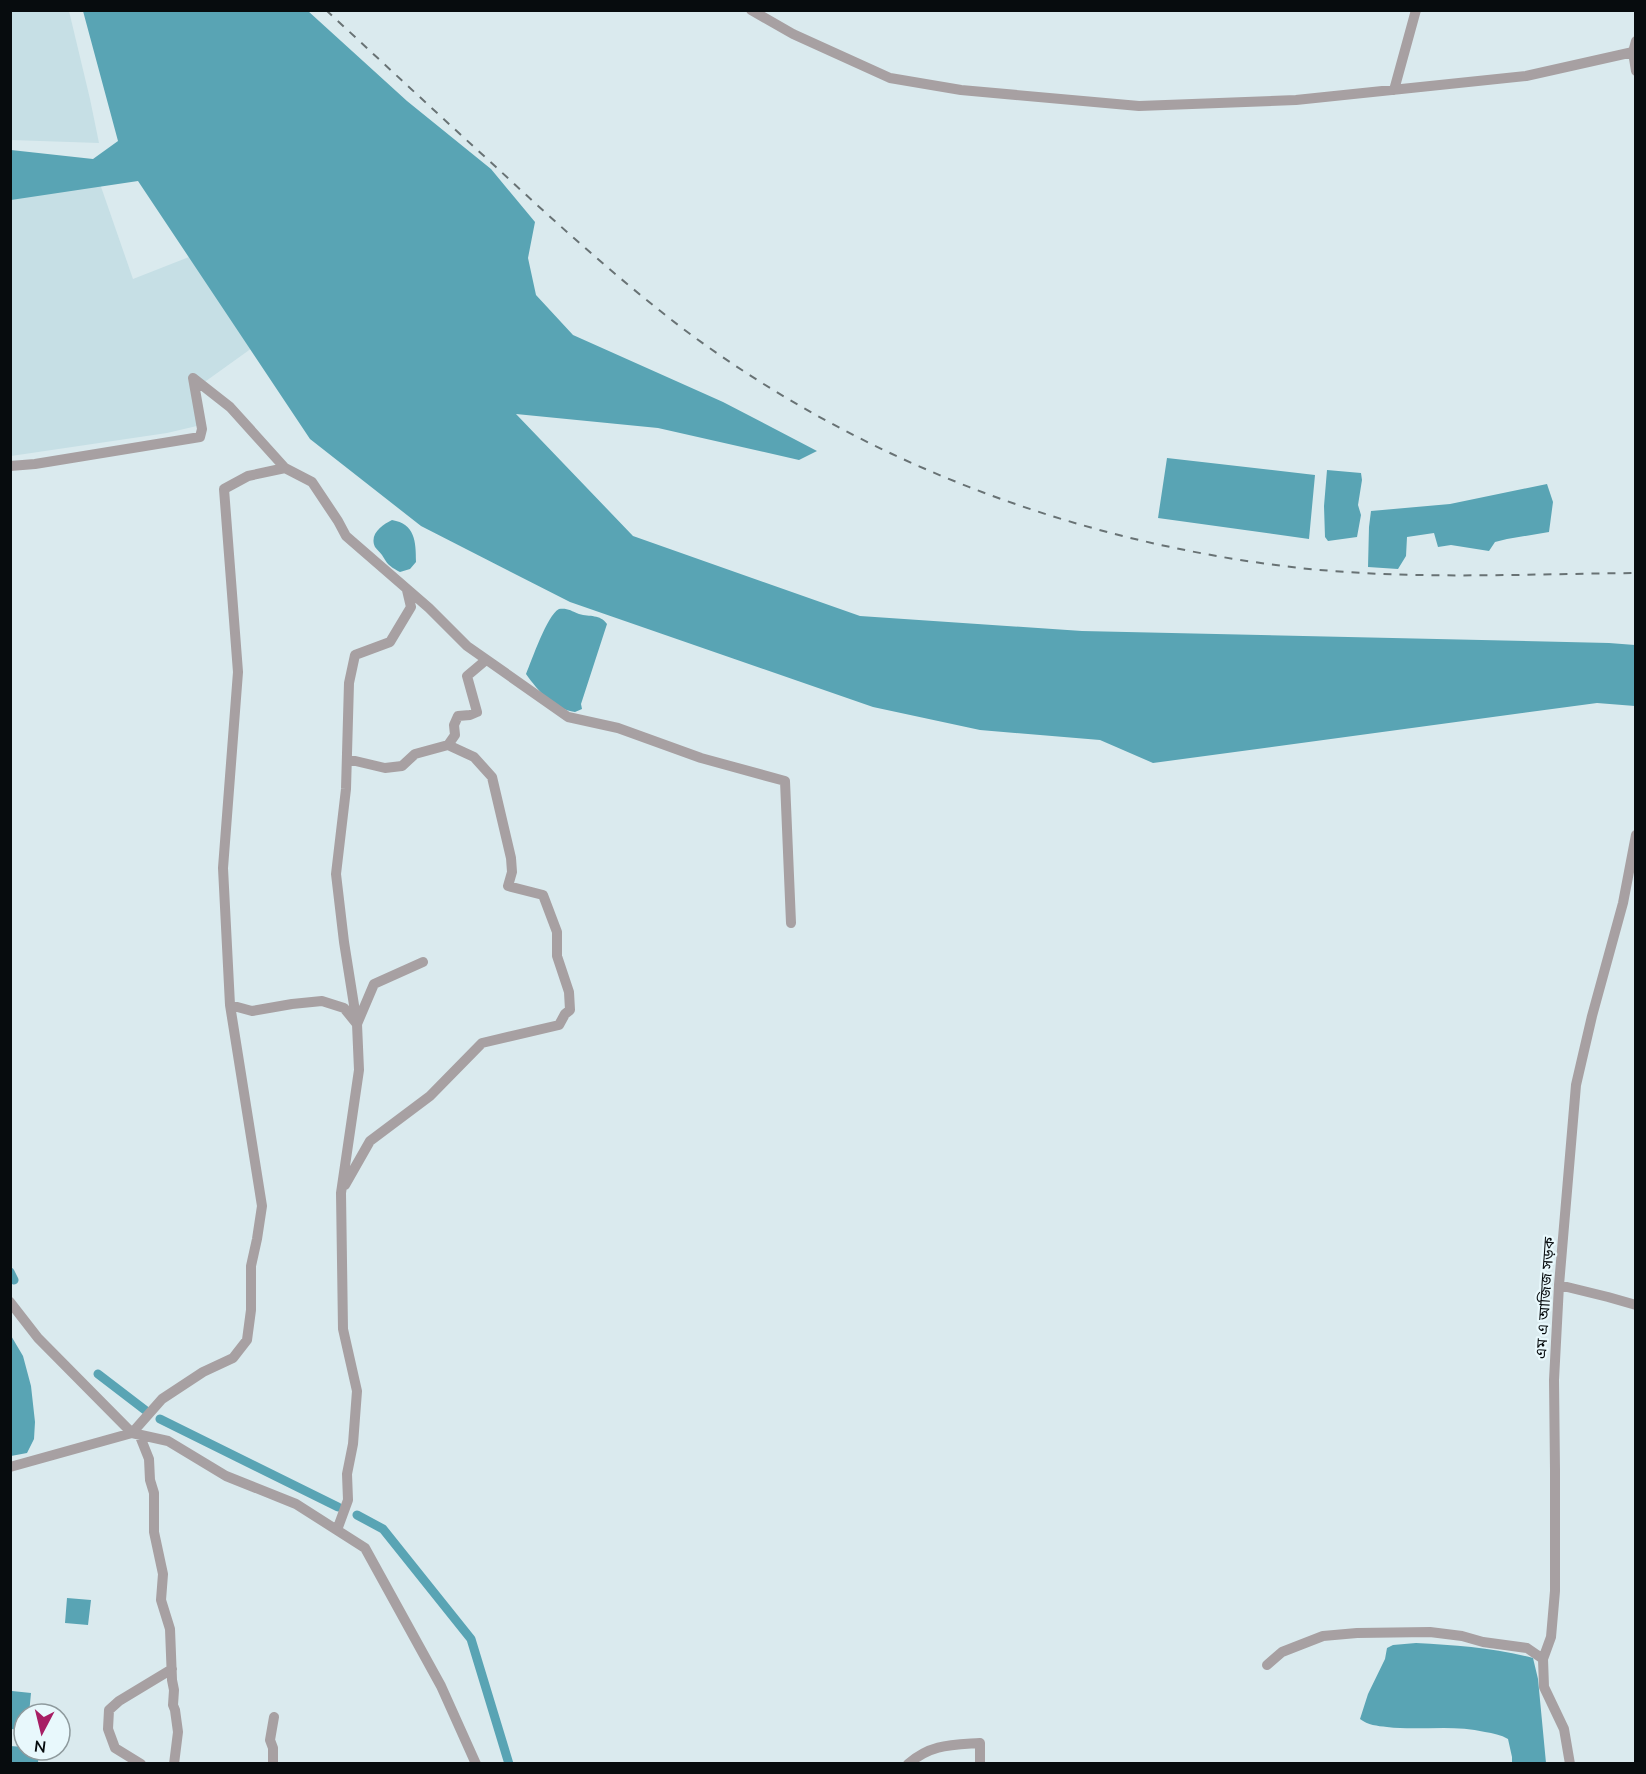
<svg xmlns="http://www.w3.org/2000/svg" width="1646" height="1774" viewBox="0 0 1646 1774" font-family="'Nunito Sans','Noto Sans Bengali',sans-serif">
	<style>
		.built { fill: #c6dfe5 }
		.water { fill: #59a4b4 }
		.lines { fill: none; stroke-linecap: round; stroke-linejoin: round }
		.canal { stroke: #59a4b4; stroke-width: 9 }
		.minor { stroke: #a7a0a2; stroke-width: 10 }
		.rail { stroke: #687274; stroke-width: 2; stroke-dasharray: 8 8; stroke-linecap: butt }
		.labels { text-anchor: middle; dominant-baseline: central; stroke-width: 4.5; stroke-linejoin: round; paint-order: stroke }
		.street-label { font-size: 15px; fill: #070c0e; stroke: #e8f8fc }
	</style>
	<rect width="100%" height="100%" fill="#daeaee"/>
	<!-- built -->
	<path class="built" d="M11,10L69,11L90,99L99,143L11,140Z
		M99,181L133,279L189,257L252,348L199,386L201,425L167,433L11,456L10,198Z"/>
	<!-- water -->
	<path class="water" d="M83,11H308L407,101L491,169L535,222L528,258L536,295L573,335L723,402L817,451L799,460L658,428L516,414L633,536L860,616L1082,631L1609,643L1635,645V706L1597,703L1153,763L1100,740L980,730L873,707L570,602L421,526L310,439L138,181L11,200V150L93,159L118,141Z
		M1167,458L1315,475L1309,539L1158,518Z
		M1327,470L1361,473L1362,480L1358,505L1361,515L1357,537L1328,541L1325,537L1324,506Z
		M1547,484L1553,502L1549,532L1507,539L1495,542L1489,551L1451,545L1438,547L1434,533L1407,537L1406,556L1398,569L1368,567L1369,527L1371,511L1450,504Z
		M392,520C415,524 416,541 416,562L410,569L400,572C389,566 388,565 382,555C380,552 377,550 375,547C369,534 382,525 392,520Z
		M559,609C568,608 571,611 579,614C590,617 600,614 607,624L581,704L582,709L575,712C554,709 538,691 526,674C532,660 547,615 559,609Z
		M10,1334L23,1356L31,1386L35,1422L34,1439L27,1453L11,1456Z
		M67,1598L91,1600L88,1625L65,1623Z
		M1416,1643C1456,1645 1494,1648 1533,1658L1538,1679L1546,1763H1512V1757L1508,1739C1501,1735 1493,1733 1485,1732C1452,1724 1420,1731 1387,1727C1377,1726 1368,1725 1360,1719L1368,1694L1385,1659L1387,1648L1393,1645Z
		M12,1691L31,1693L29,1714H24V1730L11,1729Z
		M10,1746L24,1747V1750H39L38,1763H11Z"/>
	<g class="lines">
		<!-- canal -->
		<path class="canal" d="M10,1272L14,1280
			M98,1374L145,1410
			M160,1419L338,1507
			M357,1515L383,1529L471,1639L509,1764"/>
		<!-- minor -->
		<path class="minor" d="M751,10L793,34L890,78L961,90L1139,106L1296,100L1526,76L1633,52
			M1636,41L1633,52L1636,71
			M1394,90L1416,10
			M193,378L230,407L285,468L312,482L338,521L346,536L429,608L467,646L568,717L618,728L701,758L785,781L791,923
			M10,466L35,464L200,437L202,429L193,378
			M448,745L455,735L454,725L458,716L470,715L477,712L467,676L486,660
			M230,1005L252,1011L292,1004L322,1001L344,1008L357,1024L374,984L423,962
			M345,1185L370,1141L430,1096L482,1043L559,1025L565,1014L570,1010L569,992L557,956V932L543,895L508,886L512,872L511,858L492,777L474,757L448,745L415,754L402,766L385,768L347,759
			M1559,1285L1608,1297L1636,1305
			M10,1302L38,1338L132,1433L168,1441L226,1476L296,1504L365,1548L441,1686L476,1764
			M139,1434L149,1459L150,1480L154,1493V1532L163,1574L161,1600L170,1629L172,1680L174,1690L173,1705L175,1710L178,1732L174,1764
			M10,1467L132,1433L162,1399L203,1372L233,1358L247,1340L251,1310V1266L257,1239L262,1206L230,1005L223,868L238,672L224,489L248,476L285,468
			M337,1530L348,1500L347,1474L353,1444L357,1391L343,1329L341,1193L359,1070L357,1024L344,942L336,874L346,789L349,683L355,655L390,642L411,607L407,590
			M1267,1665L1282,1652L1323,1636L1357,1633L1430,1632L1462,1636L1483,1642L1527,1648L1543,1659
			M141,1764L115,1748L108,1729L109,1710L119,1701L172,1669
			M273,1764V1748L270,1740L274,1717
			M908,1764C931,1744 951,1745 980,1743V1764
			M1570,1764L1564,1729L1544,1687L1543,1659L1551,1637L1555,1591V1470L1554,1380L1559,1285L1576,1085L1592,1016L1623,903L1636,835"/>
		<!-- rail -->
		<path class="rail" d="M326,10C383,63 439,115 496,167C556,223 617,278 682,328C862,463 1077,543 1300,568C1411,580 1524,574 1636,573"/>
	</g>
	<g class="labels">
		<!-- street labels -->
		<g class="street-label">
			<text transform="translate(1545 1298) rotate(-86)">এম এ আজিজ সড়ক</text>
		</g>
	</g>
	<!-- border -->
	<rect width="1646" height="1774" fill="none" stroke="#070c0e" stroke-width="24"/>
	<!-- north arrow -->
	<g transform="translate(42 1732) rotate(187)"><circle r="28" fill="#e8f8fc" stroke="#8e9a9d" stroke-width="1.5"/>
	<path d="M0-4.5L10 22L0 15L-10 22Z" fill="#a71e64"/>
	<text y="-9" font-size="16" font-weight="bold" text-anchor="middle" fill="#070c0e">N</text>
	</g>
</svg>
